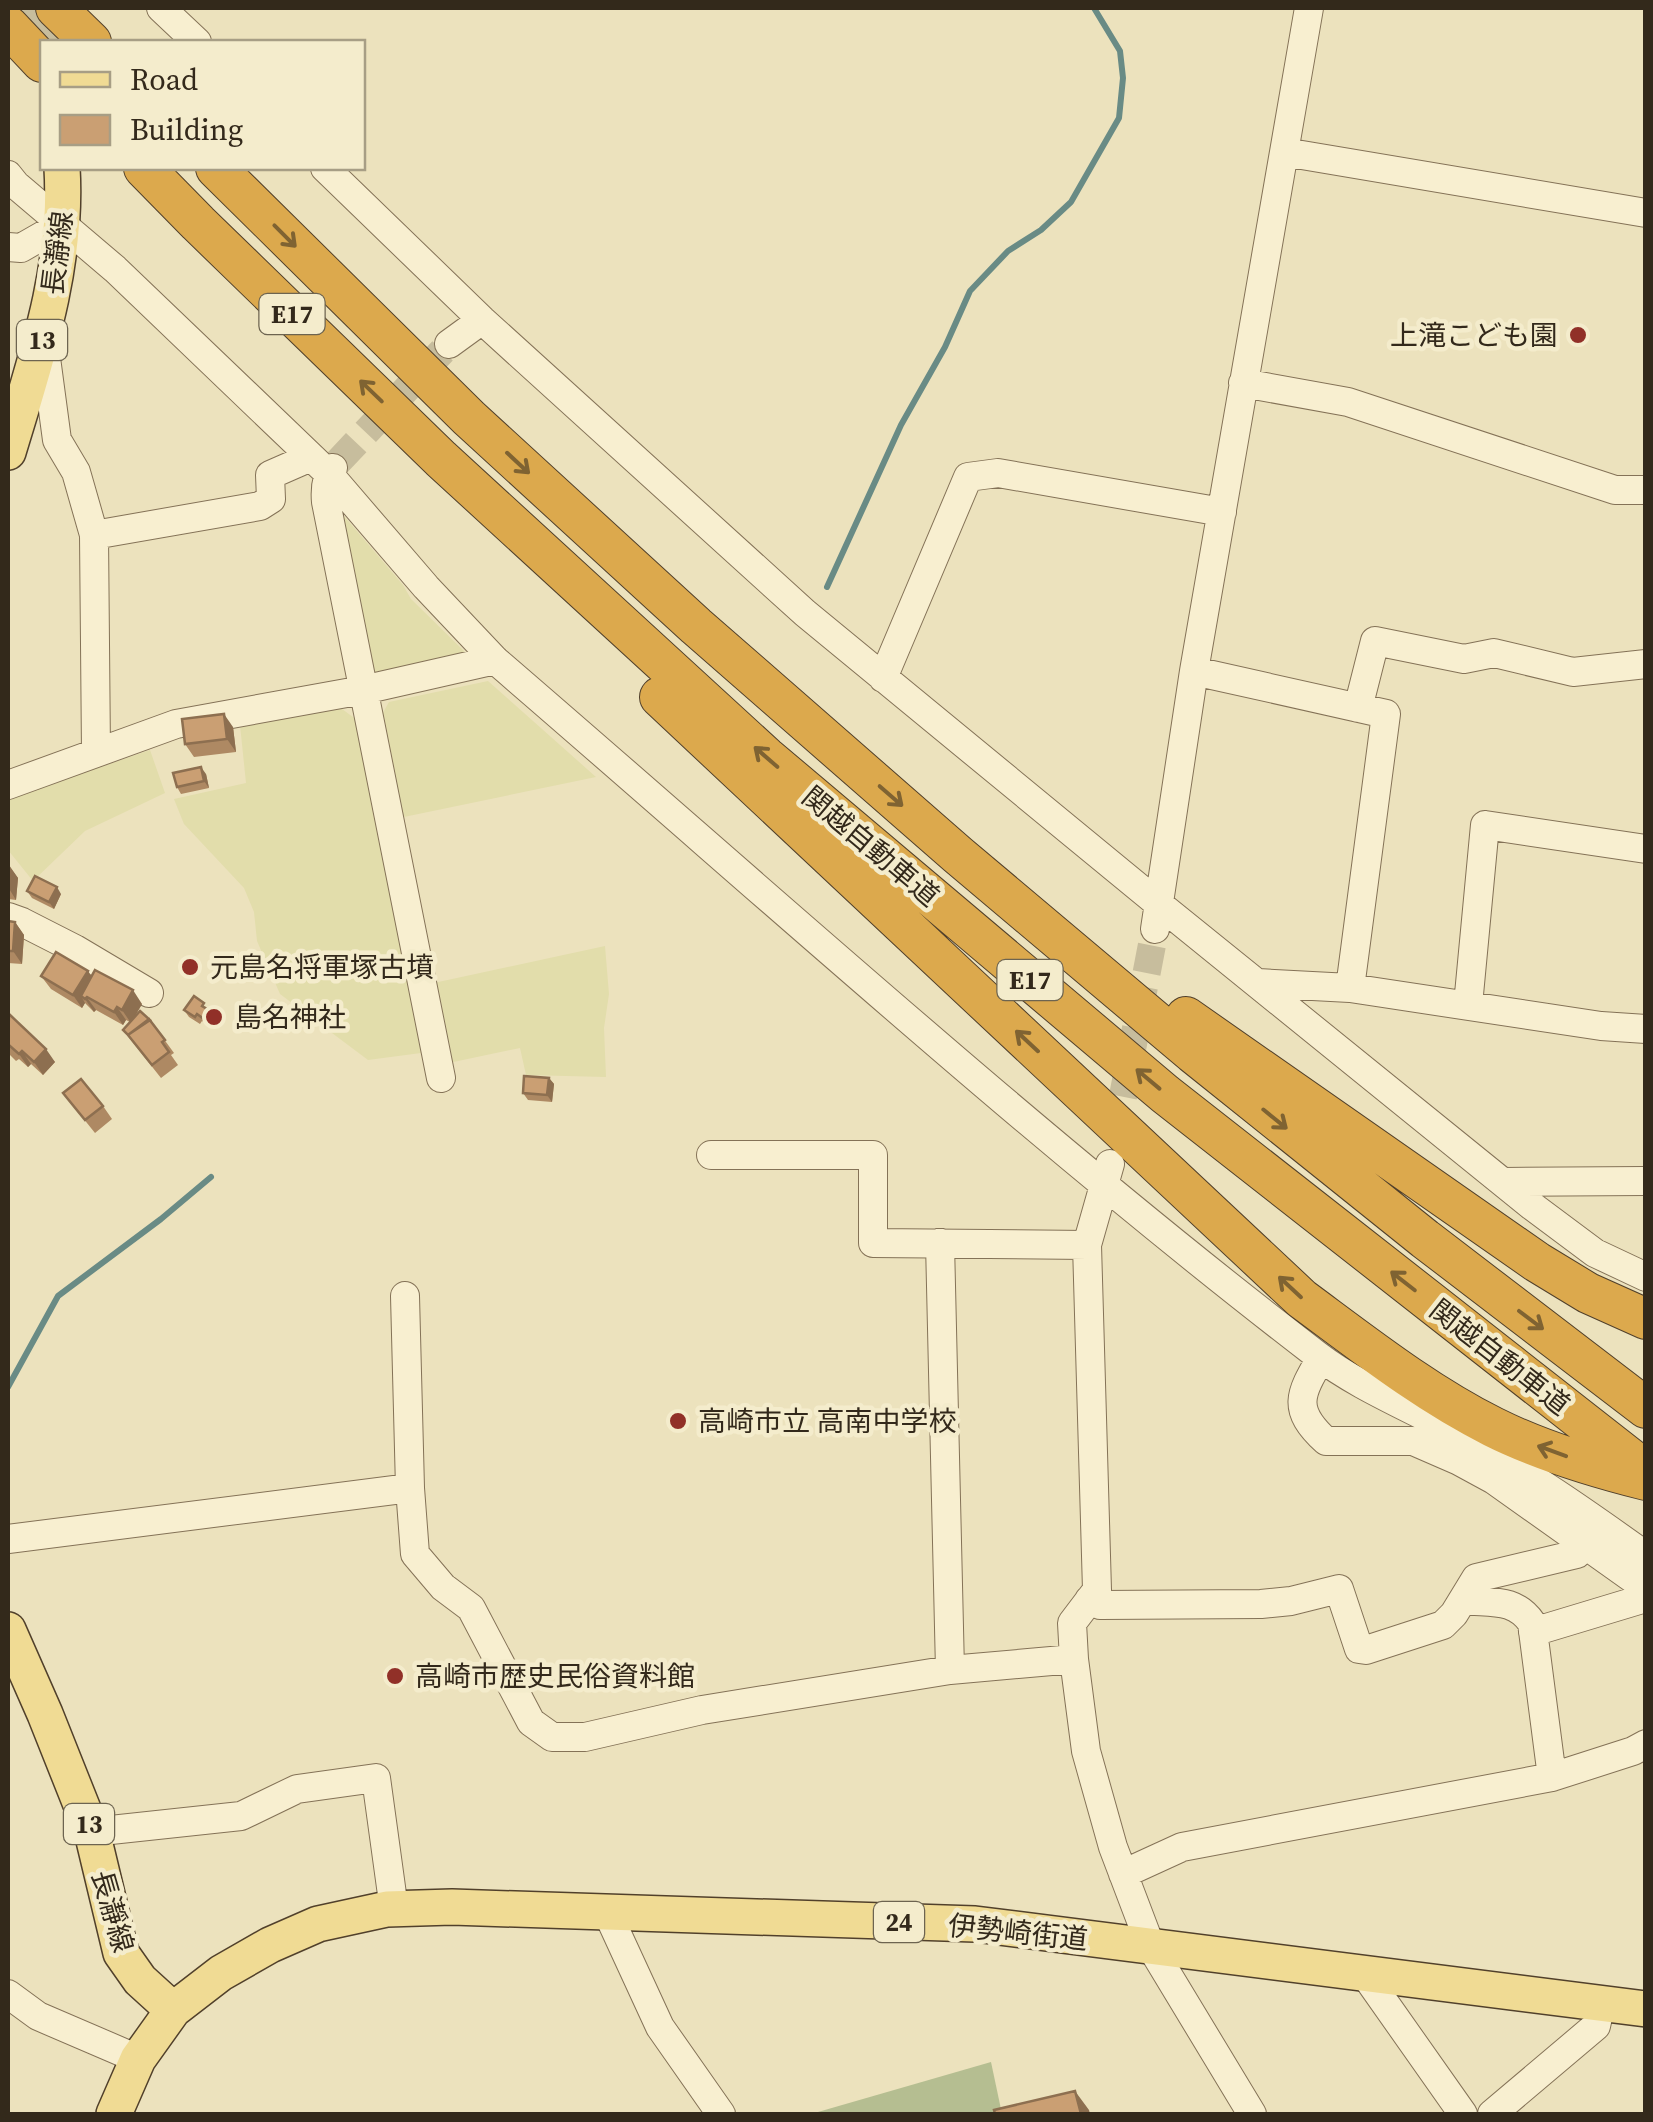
<svg xmlns="http://www.w3.org/2000/svg" width="1653" height="2122" viewBox="0 0 1653 2122" font-family="'Source Serif 4','Noto Sans JP',serif">
	<style>
		.farmland { fill: #e2ddab }
		.cemetery { fill: #b5be91 }
		.lines { fill: none; stroke-linecap: round; stroke-linejoin: round }
		.stream { stroke: #698b85; stroke-width: 6 }
		.minor-tunnel { stroke: #c7bd9d; stroke-width: 28; stroke-dasharray: 28 14; stroke-linecap: butt }
		.major-tunnel { stroke: #c7bd9d; stroke-width: 35; stroke-dasharray: 35 18; stroke-linecap: butt }
		.minor-casing { stroke: #847257; stroke-width: 30 }
		.major-casing { stroke: #51402b; stroke-width: 38 }
		.highway-casing { stroke: #51402b; stroke-width: 42 }
		.minor { stroke: #f8efd0; stroke-width: 28 }
		.major { stroke: #f0db94; stroke-width: 35 }
		.highway { stroke: #dca94d; stroke-width: 40 }
		.wall { fill: #ae8963 }
		.shaded-wall { fill: #8d6f50 }
		.building { fill: #ca9f73; stroke: #8d6f50; stroke-width: 2.5 }
		.oneway { stroke: #7f6332 }
		.poi-dot { fill: #913028; stroke: #f4eccc; stroke-width: 4 }
		.labels { text-anchor: middle; dominant-baseline: central; stroke-width: 9; stroke-linejoin: round; paint-order: stroke }
		.shield { fill: #f4eccc; stroke: #6d6450; stroke-width: 2.5 }
		.shield-label { font-size: 25px; font-weight: bold; fill: #33291b }
		.street-label { font-size: 28px; fill: #33291b; stroke: #f4eccc }
		.poi-label { font-size: 28px; fill: #33291b; stroke: #f4eccc; text-anchor: start }
	</style>
	<rect width="100%" height="100%" fill="#ece2bd"/>
	<!-- farmland -->
	<path class="farmland" d="M338,509L403,585L411,599L466,653L374,679Z
		M488,681L596,777L399,818L380,718L389,702Z
		M338,706L357,720L421,1053L368,1060L280,994L257,941L254,912L244,888L184,824L174,799L246,783L240,725Z
		M150,750L165,793L85,831L33,881L8,850V799Z
		M605,946L609,994L604,1028L606,1077L526,1075L520,1048L444,1064L429,984Z"/>
	<!-- cemetery -->
	<path class="cemetery" d="M991,2062L1002,2114H811Z"/>
	<g class="lines">
		<!-- stream -->
		<path class="stream" d="M827,587L901,425L945,347L970,291L1008,251L1041,230L1071,202L1119,118L1123,78L1120,51L1094,8
			M8,1387L58,1296L161,1219L211,1177"/>
		<!-- minor-tunnel -->
		<path class="minor-tunnel" d="M337,463L449,344
			M1115,1138L1155,929"/>
		<!-- major-tunnel -->
		<path class="major-tunnel" d="M34,8L42,48"/>
		<!-- minor casing -->
		<g class="minor-casing">
			<path id="minor" d="M161,8L197,42
				M1284,152L1646,213
				M325,168L482,320L805,613L1160,905L1532,1206L1595,1253L1646,1277
				M8,175L16,185L115,269L328,473L426,587L495,660C767,894 1032,1136 1317,1355C1360,1388 1414,1409 1462,1436C1526,1471 1586,1513 1646,1556
				M8,247L21,248L63,224
				M44,343L57,440L76,472L94,535L96,753
				M449,344L482,320
				M1243,383L1348,402L1615,490H1646
				M333,468C326,477 325,491 326,502L441,1078
				M94,535L260,506L271,499L270,475L311,457
				M1194,671L1386,714L1350,988
				M883,678L968,477L998,473L1222,512
				M1358,708L1375,641L1464,659L1494,653L1573,672L1646,664
				M8,785L176,724L363,690L495,660
				M8,917L22,922L75,949L149,993
				M1155,929L1194,671L1309,8
				M1258,983L1350,988L1601,1026L1646,1029
				M1468,1005L1485,825L1646,849
				M711,1155H873V1243L1087,1245
				M1110,1164L1087,1245L1097,1590L1072,1623L1074,1659L1086,1751L1113,1847L1151,1947L1252,2114
				M1503,1182L1646,1181
				M940,1243L950,1670
				M405,1296L410,1488L415,1554L443,1587L471,1608L531,1722L552,1737H585L702,1710L950,1670L1074,1659
				M1321,1358C1300,1394 1291,1409 1326,1441H1413L1459,1461L1494,1480L1646,1588
				M8,1539L410,1488
				M1089,1600L1100,1605L1261,1604L1291,1601L1339,1589L1359,1649L1366,1650L1443,1625L1454,1614L1476,1578L1577,1554L1585,1545
				M1464,1600C1492,1603 1515,1598 1532,1623L1552,1777
				M1533,1632L1639,1600L1646,1596
				M92,1832L241,1816L297,1789L376,1778L394,1909
				M1123,1874L1182,1847L1552,1777L1633,1751L1646,1744
				M607,1912L660,2027L721,2114
				M1363,1972L1463,2114
				M8,1994L38,2016L138,2059
				M1492,2114L1596,2026L1601,2004"/>
		</g>
		<!-- major casing -->
		<g class="major-casing">
			<path id="major" d="M8,452C36,359 68,267 62,168
				M8,1630L45,1714L92,1832L121,1953L140,1980L173,2010
				M114,2114L138,2059L173,2010L221,1973L270,1945L318,1924L387,1909L452,1907L975,1924L1646,2009"/>
		</g>
		<!-- highway casing -->
		<g class="highway-casing">
			<path id="highway" d="M56,8L91,42
				M8,26L42,62
				M144,168L198,223L441,459L766,757L1165,1094L1646,1471
				M216,168L469,418L696,626L958,855L1193,1053L1425,1239L1646,1408
				M660,697L1302,1299C1363,1344 1425,1393 1493,1427C1541,1451 1594,1467 1646,1480
				M1186,1017L1537,1262L1588,1293L1646,1319"/>
		</g>
		<!-- minor -->
		<use href="#minor" class="minor"/>
		<!-- major -->
		<use href="#major" class="major"/>
		<!-- highway -->
		<use href="#highway" class="highway"/>
	</g>
	<!-- wall -->
	<path class="wall" d="M233,727L236,752L194,757L185,744Z
		M206,774L209,788L181,794L177,787Z
		M8,865L18,878L16,900L8,899Z
		M27,891L61,894L54,909L32,898Z
		M8,921L15,922L24,935L22,964L8,963Z
		M41,976L92,977L142,1004L135,1016L150,1020L174,1053L171,1055L178,1065L161,1078L123,1030L130,1022L126,1020L123,1025L96,1010L94,1012L85,1003L82,1008L51,989Z
		M209,1009L218,1020L213,1028L202,1021L200,1024L189,1017L184,1010Z
		M8,1016L55,1062L43,1075L31,1064L28,1067L19,1059L16,1061L8,1053Z
		M549,1078L554,1084L552,1102L528,1100L523,1093Z
		M63,1093L103,1106L112,1119L95,1133Z"/>
	<!-- shaded-wall -->
	<path class="shaded-wall" d="M224,714L233,727L236,752L227,739Z
		M201,767L206,774L209,788L204,781Z
		M9,865L18,878L16,900L8,887Z
		M57,887L61,894L54,909L49,902Z
		M15,922L24,935L22,964L13,951Z
		M88,971L97,984L88,999L96,1010L94,1012L85,999L81,996L85,1003L82,1008L73,995Z
		M133,990L142,1004L131,1023L122,1010Z
		M117,1007L126,1020L123,1025L114,1012Z
		M214,1013L218,1020L213,1028L208,1022Z
		M46,1049L55,1062L43,1075L34,1062Z
		M22,1051L31,1064L28,1067L19,1054Z
		M549,1078L554,1084L552,1102L547,1095Z
		M1075,2091L1089,2110L1090,2114H1081Z"/>
	<!-- building -->
	<path class="building" d="M224,714L227,739L185,744L182,719Z
		M201,767L204,781L177,787L173,773Z
		M35,876L57,887L49,902L27,891Z
		M8,921L15,922L13,951H8Z
		M56,952L88,971L73,995L41,976Z
		M95,970L133,990L122,1010L117,1007L114,1012L87,997L85,999L81,996Z
		M194,996L204,1003L202,1006L214,1013L208,1022L197,1014L195,1017L184,1010Z
		M140,1011L150,1020L128,1035L123,1030Z
		M9,1014L46,1049L34,1062L22,1051L19,1054L10,1046L8,1048Z
		M149,1019L165,1040L162,1042L169,1052L152,1065L128,1035Z
		M524,1076L549,1078L547,1095L523,1093Z
		M81,1079L103,1106L85,1120L63,1093Z
		M1075,2091L1081,2114H995L994,2110Z"/>
	<!-- one-way arrows -->
	<defs><path id="oneway-shaft" d="M-6 0H5M1.5-3L5.5 0L1.5 3" fill="none" stroke-width="1.6" stroke-linecap="round" stroke-linejoin="round" transform="scale(2.5)"/></defs>
	<g class="oneway">
		<use href="#oneway-shaft" transform="translate(285 236) rotate(45)"/>
		<use href="#oneway-shaft" transform="translate(371 391) rotate(-136)"/>
		<use href="#oneway-shaft" transform="translate(518 463) rotate(43)"/>
		<use href="#oneway-shaft" transform="translate(766 757) rotate(-139)"/>
		<use href="#oneway-shaft" transform="translate(891 796) rotate(41)"/>
		<use href="#oneway-shaft" transform="translate(1027 1041) rotate(-137)"/>
		<use href="#oneway-shaft" transform="translate(1148 1079) rotate(-140)"/>
		<use href="#oneway-shaft" transform="translate(1275 1119) rotate(39)"/>
		<use href="#oneway-shaft" transform="translate(1403 1281) rotate(-142)"/>
		<use href="#oneway-shaft" transform="translate(1290 1287) rotate(-137)"/>
		<use href="#oneway-shaft" transform="translate(1531 1320) rotate(37)"/>
		<use href="#oneway-shaft" transform="translate(1552 1451) rotate(-160)"/>
	</g>
	<!-- markers -->
	<g class="poi-dot">
		<circle cx="1578" cy="335" r="10"/>
		<circle cx="190" cy="967" r="10"/>
		<circle cx="214" cy="1017" r="10"/>
		<circle cx="678" cy="1421" r="10"/>
		<circle cx="395" cy="1676" r="10"/>
	</g>
	<g class="labels">
		<!-- shield labels -->
		<g class="shield">
			<rect x="259.5" y="294" width="65" height="40" rx="8"/>
			<rect x="17" y="320" width="50" height="40" rx="8"/>
			<rect x="997.5" y="960" width="65" height="40" rx="8"/>
			<rect x="64" y="1804" width="50" height="40" rx="8"/>
			<rect x="874" y="1902" width="50" height="40" rx="8"/>
		</g>
		<g class="shield-label">
			<text x="292" y="314">E17</text>
			<text x="42" y="340">13</text>
			<text x="1030" y="980">E17</text>
			<text x="89" y="1824">13</text>
			<text x="899" y="1922">24</text>
		</g>
		<!-- street labels -->
		<g class="street-label">
			<text transform="translate(57 253) rotate(-83)">長瀞線</text>
			<text transform="translate(871 846) rotate(40)">関越自動車道</text>
			<text transform="translate(1500 1357) rotate(38)">関越自動車道</text>
			<text transform="translate(113 1911) rotate(74)">長瀞線</text>
			<text transform="translate(1018 1932) rotate(6)">伊勢崎街道</text>
		</g>
		<!-- poi labels -->
		<g class="poi-label">
			<text x="1558" y="335" text-anchor="end">上滝こども園</text>
			<text x="210" y="967">元島名将軍塚古墳</text>
			<text x="234" y="1017">島名神社</text>
			<text x="698" y="1421">高崎市立 高南中学校</text>
			<text x="415" y="1676">高崎市歴史民俗資料館</text>
		</g>
	</g>
	<!-- border -->
	<rect width="1653" height="2122" fill="none" stroke="#33291b" stroke-width="20"/>
	<!-- legend -->
	<rect x="40" y="40" width="325" height="130" fill="#f4eccc" stroke="#a79e85" stroke-width="2.5"/>
	<rect x="60" y="72" width="50" height="15" fill="#f0db94" stroke="#a79e85" stroke-width="2.5"/>
	<text x="130" y="90" font-size="30" fill="#33291b">Road</text>
	<rect x="60" y="115" width="50" height="30" fill="#ca9f73" stroke="#a79e85" stroke-width="2.5"/>
	<text x="130" y="140" font-size="30" fill="#33291b">Building</text>
</svg>
